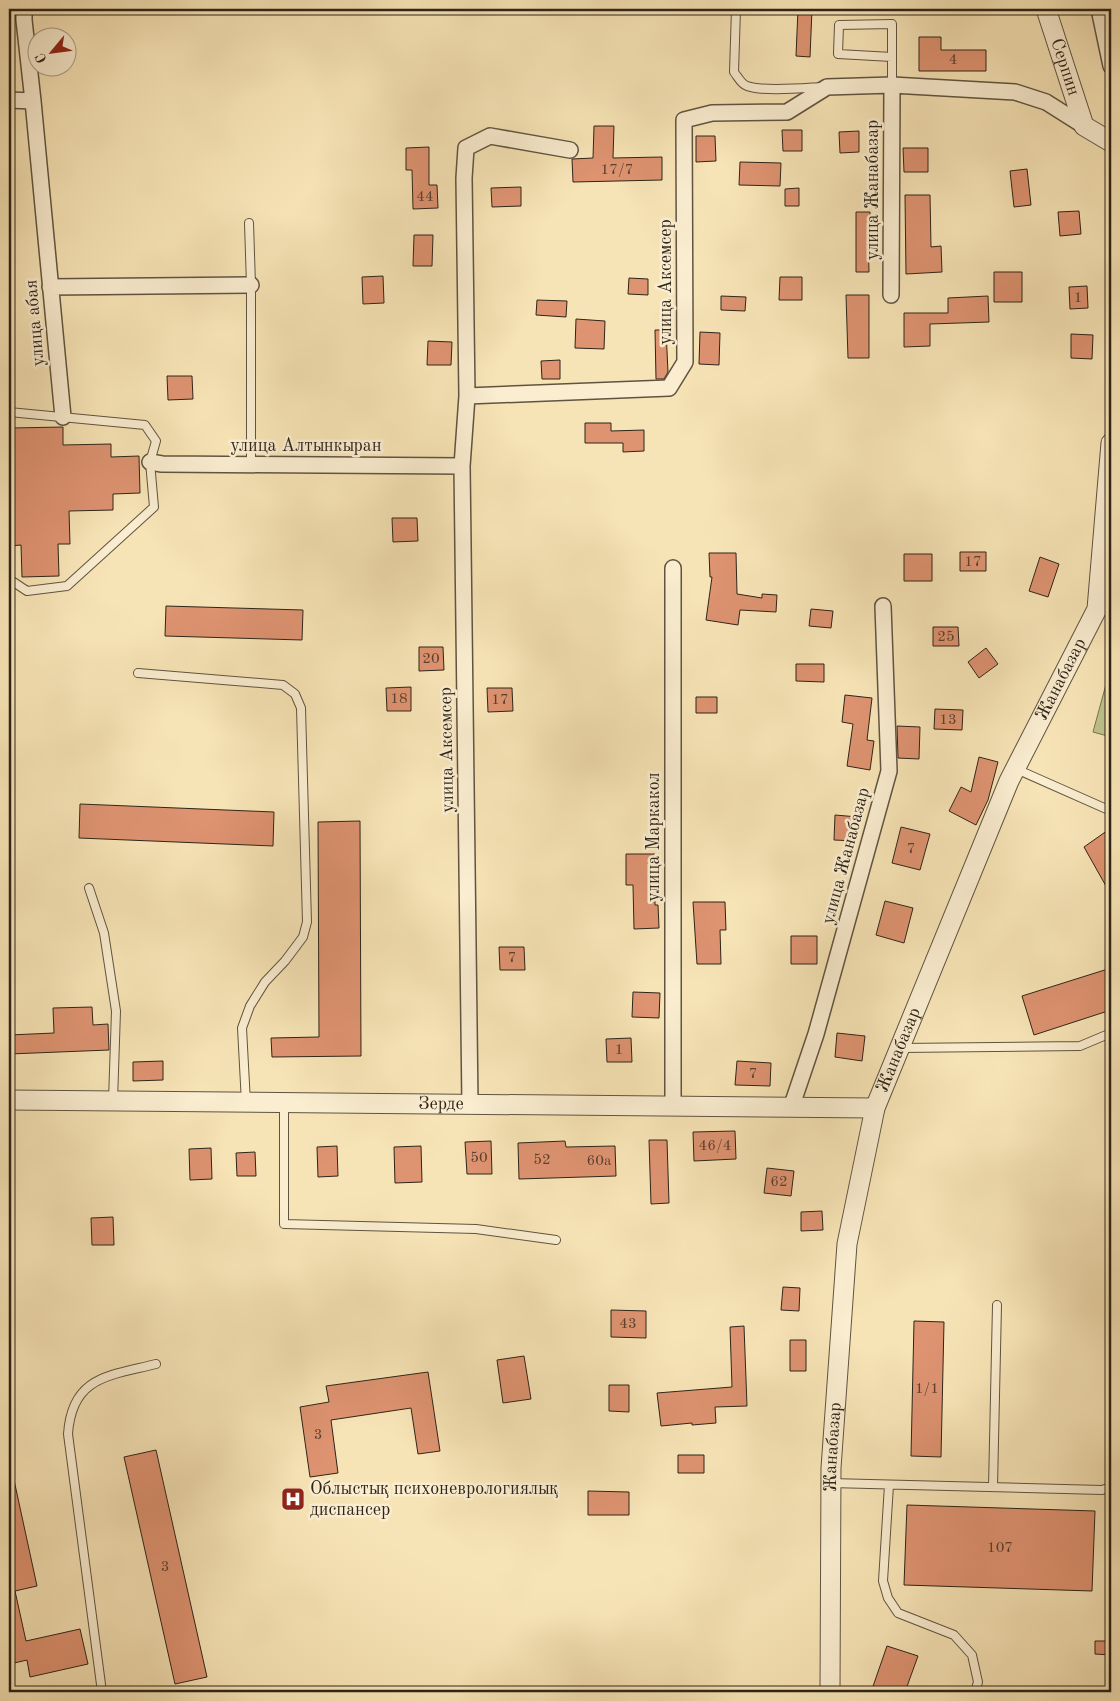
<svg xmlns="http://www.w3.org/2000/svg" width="1120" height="1701" viewBox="0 0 1120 1701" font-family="'Old Standard TT',serif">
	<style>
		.grass { fill: #bec48c; stroke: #767452 }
		.building { fill: #de9371; stroke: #2e2419 }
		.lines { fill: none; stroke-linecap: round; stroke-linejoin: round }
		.service-casing { stroke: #605440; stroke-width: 10 }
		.minor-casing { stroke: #605440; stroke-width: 18 }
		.tertiary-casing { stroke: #605440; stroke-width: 21 }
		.service { stroke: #faedd0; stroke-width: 8 }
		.minor { stroke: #faedd0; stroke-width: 15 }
		.tertiary { stroke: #faedd0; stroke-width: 19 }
		.labels { text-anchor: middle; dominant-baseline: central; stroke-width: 5; stroke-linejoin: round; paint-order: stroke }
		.number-label { font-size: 15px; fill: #5a402f }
		.street-label { font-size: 18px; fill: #2e2419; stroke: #faedd0 }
		.poi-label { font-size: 18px; fill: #2e2419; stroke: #faedd0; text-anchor: start }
	</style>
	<rect width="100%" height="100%" fill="#f7e4b6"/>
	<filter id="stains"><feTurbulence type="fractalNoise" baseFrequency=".004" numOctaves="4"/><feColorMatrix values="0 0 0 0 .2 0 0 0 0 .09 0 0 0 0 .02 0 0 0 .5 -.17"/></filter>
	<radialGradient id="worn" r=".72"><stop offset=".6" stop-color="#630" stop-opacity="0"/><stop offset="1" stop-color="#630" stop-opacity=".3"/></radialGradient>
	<!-- grass -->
	<path class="grass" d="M1111,666V737L1093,732Z"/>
	<!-- building -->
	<path class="building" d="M798,9H812L810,57L796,56Z
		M919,37H941V50H986V71H919Z
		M594,126H614L613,158L662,157V180L573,182L572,159L593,158Z
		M782,130H802V151H783Z
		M859,131V152L840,153L839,132Z
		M696,136H715L716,161L696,162Z
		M429,147V185H437L438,208L413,209L412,170H406V148Z
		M903,148H928V172H904Z
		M740,162L781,163L780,186L739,185Z
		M1027,169L1031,205L1014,207L1010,171Z
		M521,187V206L492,207L491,188Z
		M799,188V206H785V189Z
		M905,195H930L931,247L941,246L942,272L906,274Z
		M1079,211L1081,234L1060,236L1058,212Z
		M856,212H870V229H868L869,272H856Z
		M414,235H433L432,266H413Z
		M994,272H1022V302H994Z
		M383,276L384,303L363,304L362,277Z
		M780,277H802V300H779Z
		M629,278L648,279V295L628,294Z
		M1087,286L1088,308L1070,309L1069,287Z
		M846,295H869V358H848Z
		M721,296L746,297L745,311L721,310Z
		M988,296L989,322L930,324V346L904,347V313H948V298Z
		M537,300L567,301L566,317L536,315Z
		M576,319L605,321L604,349L575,348Z
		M655,330H666L668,372L664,379H656Z
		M700,332L720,333L719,365L699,364Z
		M1071,334L1093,335L1092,359L1071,358Z
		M428,341L452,342L451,365H427Z
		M560,360V379H542L541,361Z
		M167,376H192L193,399L168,400Z
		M585,423H611V431L644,430V451L623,452V443H585Z
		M63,427V445L111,444V457L139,456L140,493L113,494V510L69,511L70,544H58L59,576L22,577L21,545L9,546V472H12L11,428Z
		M392,518H417L418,541L393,542Z
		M960,552H986V571H960Z
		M709,553H736L737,594L762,598V594L777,595L776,612L740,610L738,625L706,620L712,577H710Z
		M904,554H932V581H904Z
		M1040,557L1059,564L1048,597L1029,591Z
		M166,606L303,610L302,640L165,636Z
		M811,609L833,611L831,628L809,626Z
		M933,627H958L959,646H933Z
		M419,647H443L444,670L419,671Z
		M986,648L998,664L979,678L968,662Z
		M796,664H824V682L796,681Z
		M411,687V711H387L386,688Z
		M487,688H512L513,711L488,712Z
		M845,695L872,698L867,740L874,741L870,770L847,766L853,724L842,722Z
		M696,697H717V713H696Z
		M935,709L963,710L962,730L934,729Z
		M897,726L920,727L919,759L898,758Z
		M979,757L998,762L988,800L976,825L949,811L961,787L971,792Z
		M80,804L274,812L273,846L79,838Z
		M835,815L858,817L856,841L834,840Z
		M360,821L361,1056L272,1057L271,1038L319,1037L318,822Z
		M901,827L930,834L920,870L892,863Z
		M1111,828V895L1084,847Z
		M626,854H655V905H658L659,928L634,929L633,885H626Z
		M885,901L913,908L904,943L876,935Z
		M693,902H725L726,930H720L721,964H697Z
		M791,936H817V964H791Z
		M499,947H524L525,970H500Z
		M1111,968V1010L1034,1035L1022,996Z
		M633,992L660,993L659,1018L632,1017Z
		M92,1007L93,1025L108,1024L109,1050L9,1054V1035L54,1033L53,1008Z
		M837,1033L865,1036L862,1061L835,1057Z
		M631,1038L632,1062H607L606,1039Z
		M163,1061V1080L133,1081V1062Z
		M737,1061L771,1063L770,1086L735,1085Z
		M735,1131L736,1159L694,1161L693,1132Z
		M649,1140H667L669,1203L651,1204Z
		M491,1141L492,1174H467L465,1142Z
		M565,1141L566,1147L615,1146L616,1176L519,1179L518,1143Z
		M337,1146L338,1176L318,1177L317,1147Z
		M421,1146L422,1182L395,1183L394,1147Z
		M211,1148L212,1179L190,1180L189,1149Z
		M255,1152L256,1176H237L236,1153Z
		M767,1168L794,1171L791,1196L764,1193Z
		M822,1211L823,1230L801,1231V1212Z
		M113,1217L114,1245H92L91,1218Z
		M783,1287L800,1288L799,1311L781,1310Z
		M611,1310L646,1311V1338L611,1337Z
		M914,1321L944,1322L941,1457L911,1456Z
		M744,1326L747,1406L715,1407L716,1423L692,1425V1423L661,1426L657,1393L732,1387L730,1327Z
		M790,1340H806V1371H790Z
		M524,1356L531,1399L503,1403L497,1360Z
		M428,1372L440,1451L418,1454L411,1408L331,1420L338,1473L310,1477L300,1407L329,1402L326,1386Z
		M609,1385H629V1412L609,1411Z
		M156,1450L207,1677L175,1684L124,1457Z
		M678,1455H704V1473H678Z
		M14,1480L37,1586L15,1591L26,1641L80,1629L88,1664L30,1677L27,1660L10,1664L9,1656V1481Z
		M588,1491L629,1492V1515H588Z
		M907,1505L1095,1511L1092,1591L904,1585Z
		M1095,1641H1111V1655L1095,1654Z
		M887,1646L918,1656L905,1692H871Z"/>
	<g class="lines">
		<!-- service casing -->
		<g class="service-casing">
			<path id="service" d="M736,9L734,72C738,77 741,84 747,86C763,92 804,88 822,87
				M892,57L838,54L839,25L892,24V85
				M249,223L251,285V465
				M9,412L145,425L156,441L150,462L154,507L67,586L27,591L9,579
				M138,673L283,685L295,694L301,708L307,922L303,937L285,961L265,982L250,1006L242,1028L246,1103
				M1016,769L1111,811
				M89,888L104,933L116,1011L113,1101
				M901,1048L1080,1046L1111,1033
				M284,1103V1224L476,1229L556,1240
				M830,1483L1102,1490L1111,1487
				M889,1485L883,1581L888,1598L898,1613L954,1635L972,1655L978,1682L975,1692
				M993,1487L997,1305
				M102,1692L68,1434C72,1376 109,1376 156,1364"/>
		</g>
		<!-- minor casing -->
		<g class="minor-casing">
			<path id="minor" d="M24,9V20L33,101
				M1099,9L1111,66
				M9,100L33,101L63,417
				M50,287L251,285
				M891,295L892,85
				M467,396L669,388L685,362L684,120L712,113L787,112L827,87L892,85L1015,92L1046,102L1084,126
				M150,462L162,464L462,466
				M470,1105L462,466L467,396L464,178L466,148L490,136L570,150
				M673,1107V568
				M791,1108L816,1034L889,771L883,606"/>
		</g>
		<!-- tertiary casing -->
		<g class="tertiary-casing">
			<g id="tertiary">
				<path id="s1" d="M1046,9L1084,126L1111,142"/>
				<path id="s2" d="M9,1100L875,1108"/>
				<path id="s3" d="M830,1692L831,1468L847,1244L875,1108L1009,781L1097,609L1111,443"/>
			</g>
		</g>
		<!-- service -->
		<use href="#service" class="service"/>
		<!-- minor -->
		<use href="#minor" class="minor"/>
		<!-- tertiary -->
		<use href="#tertiary" class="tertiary"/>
	</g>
	<!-- icons -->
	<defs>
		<g id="hospital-square" transform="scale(1.25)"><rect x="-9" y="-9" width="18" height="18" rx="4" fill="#8f2418" stroke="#faedd0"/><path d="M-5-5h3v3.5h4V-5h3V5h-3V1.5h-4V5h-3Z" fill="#fff"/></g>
	</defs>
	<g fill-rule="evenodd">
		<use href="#hospital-square" x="293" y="1499"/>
	</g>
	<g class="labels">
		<!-- number labels -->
		<g class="number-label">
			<text x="953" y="60">4</text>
			<text x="617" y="170">17/7</text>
			<text x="425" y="197">44</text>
			<text x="1078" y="298">1</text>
			<text x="973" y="562">17</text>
			<text x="946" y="637">25</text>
			<text x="431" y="659">20</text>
			<text x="399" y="699">18</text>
			<text x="500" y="700">17</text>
			<text x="948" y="720">13</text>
			<text x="911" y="849">7</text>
			<text x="512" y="958">7</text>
			<text x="619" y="1050">1</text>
			<text x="753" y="1074">7</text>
			<text x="715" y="1146">46/4</text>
			<text x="479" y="1158">50</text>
			<text x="542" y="1160">52</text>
			<text x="599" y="1161">60а</text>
			<text x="779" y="1182">62</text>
			<text x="628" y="1324">43</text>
			<text x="927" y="1389">1/1</text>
			<text x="318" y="1435">3</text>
			<text x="1000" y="1548">107</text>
			<text x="165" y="1567">3</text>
		</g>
		<!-- street labels -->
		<g class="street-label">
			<text stroke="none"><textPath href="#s1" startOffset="61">Серпин</textPath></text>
			<text transform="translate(873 190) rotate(-90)">улица Жанабазар</text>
			<text transform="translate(666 282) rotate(-90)">улица Аксемсер</text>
			<text transform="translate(35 323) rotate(-95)">улица абая</text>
			<text x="306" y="446">улица Алтынкыран</text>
			<text stroke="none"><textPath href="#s3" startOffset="1055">Жанабазар</textPath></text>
			<text transform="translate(447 750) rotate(-91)">улица Аксемсер</text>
			<text transform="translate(654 837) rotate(-90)">улица Маркакол</text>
			<text transform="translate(846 856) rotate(-75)">улица Жанабазар</text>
			<text stroke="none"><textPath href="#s3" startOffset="650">Жанабазар</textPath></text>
			<text stroke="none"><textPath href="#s2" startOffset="432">Зерде</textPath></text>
			<text stroke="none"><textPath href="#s3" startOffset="245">Жанабазар</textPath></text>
		</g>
		<!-- poi labels -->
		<g class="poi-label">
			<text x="310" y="1489">Облыстық психоневрологиялық<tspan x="310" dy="21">диспансер</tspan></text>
		</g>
	</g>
	<!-- margin -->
	<rect width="1120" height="1701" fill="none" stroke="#f7e4b6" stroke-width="30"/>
	<rect x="10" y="10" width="1100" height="1681" fill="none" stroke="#2e2419" stroke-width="2.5"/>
	<rect x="15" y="15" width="1090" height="1671" fill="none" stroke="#2e2419"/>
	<!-- north arrow -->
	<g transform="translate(52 52) rotate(241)"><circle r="24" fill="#faedd0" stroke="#a89d87"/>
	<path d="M0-4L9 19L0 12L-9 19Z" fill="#8f2418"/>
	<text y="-8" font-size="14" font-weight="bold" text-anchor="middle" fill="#2e2419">С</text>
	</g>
	<rect width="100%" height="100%" filter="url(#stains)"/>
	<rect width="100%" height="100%" fill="url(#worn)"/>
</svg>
